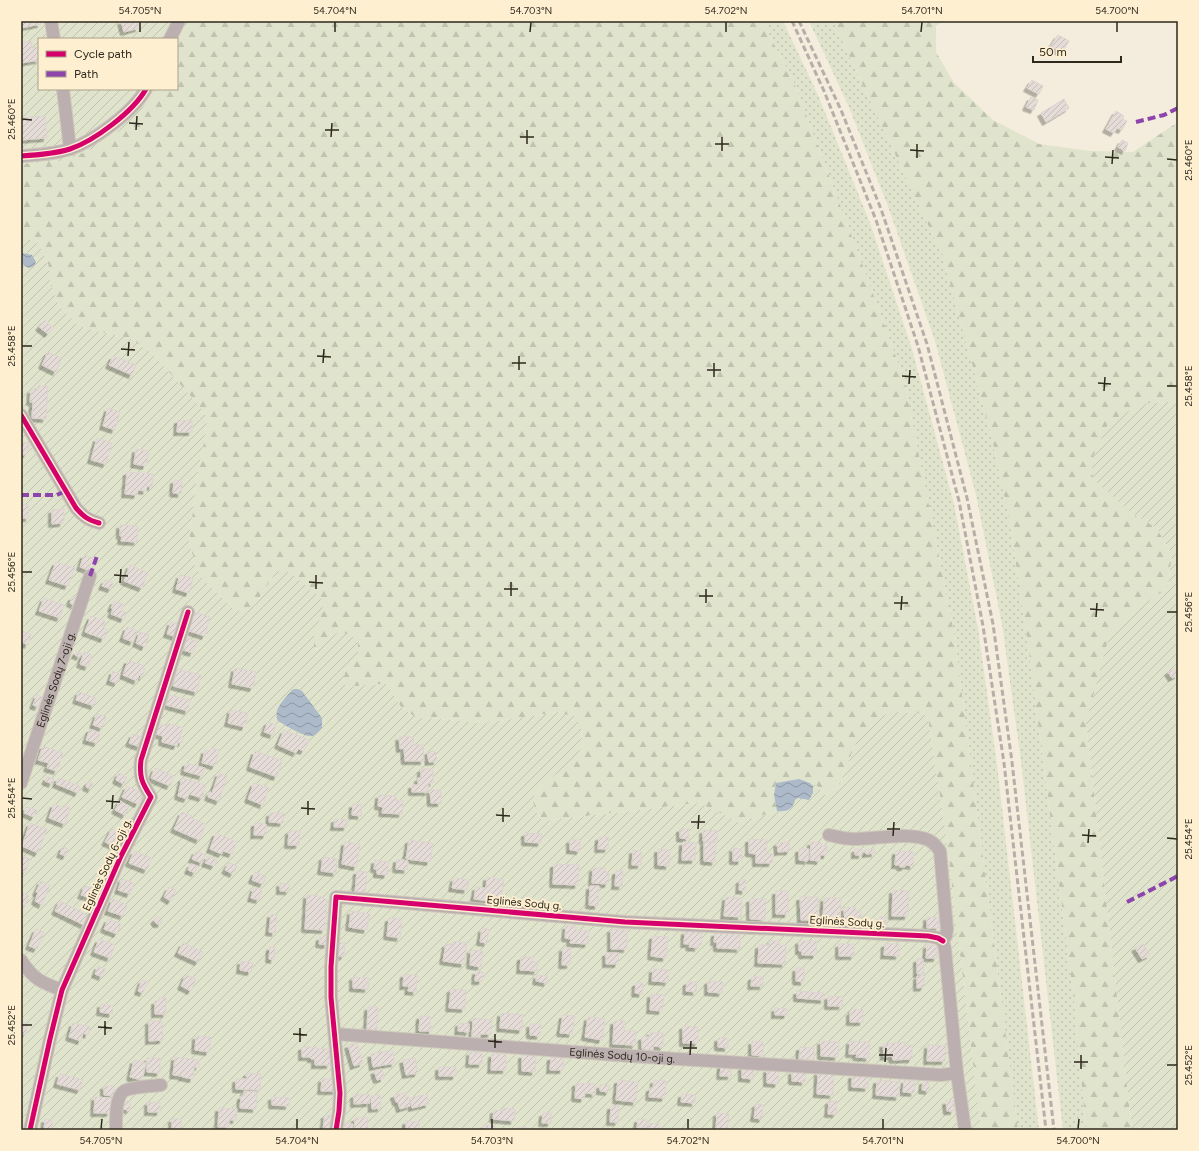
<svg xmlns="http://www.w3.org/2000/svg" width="1199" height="1151" viewBox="0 0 1199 1151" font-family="Figtree,sans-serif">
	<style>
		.grass { fill: url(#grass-dots) }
		.forest { fill: url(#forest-firs) }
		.garden { fill: url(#garden-furrows) }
		.water { fill: url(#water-waves) }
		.building { fill: url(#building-hatch); stroke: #ddd4d0; filter: url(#shadow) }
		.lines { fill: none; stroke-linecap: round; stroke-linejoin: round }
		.street-casing { stroke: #cec8bb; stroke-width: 14 }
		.street { stroke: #bcafb0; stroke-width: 12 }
		.rail { stroke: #b8aea9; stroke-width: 3; stroke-dasharray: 6 3; stroke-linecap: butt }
		.quiet { stroke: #8e44ad; stroke-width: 4; stroke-dasharray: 8 4; stroke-linecap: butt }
		.cycleway-casing { stroke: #feefd1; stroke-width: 8 }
		.cycleway { stroke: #d6006c; stroke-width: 5 }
		.ticks { fill: none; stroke: #2e291d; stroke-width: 1.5 }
		.labels { text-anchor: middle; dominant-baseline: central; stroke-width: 4; stroke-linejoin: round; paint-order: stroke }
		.street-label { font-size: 11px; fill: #2e291d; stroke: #feefd1 }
		.neatline { fill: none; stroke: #2e291d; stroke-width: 1.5 }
		.ticks-label { font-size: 10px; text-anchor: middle; fill: #2e291d }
	</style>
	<defs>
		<pattern id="grass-dots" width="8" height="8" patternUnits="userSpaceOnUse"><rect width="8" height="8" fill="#e0e4cc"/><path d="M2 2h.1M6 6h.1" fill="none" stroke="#c0c4af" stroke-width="1.8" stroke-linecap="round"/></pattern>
		<pattern id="forest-firs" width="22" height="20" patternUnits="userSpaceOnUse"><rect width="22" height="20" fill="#e0e4cc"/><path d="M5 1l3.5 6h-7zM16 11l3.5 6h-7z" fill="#c0c4af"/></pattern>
		<pattern id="garden-furrows" width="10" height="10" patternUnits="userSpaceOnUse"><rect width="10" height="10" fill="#e0e4cc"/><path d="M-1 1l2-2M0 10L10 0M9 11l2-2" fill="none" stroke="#c0c4af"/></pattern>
		<pattern id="water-waves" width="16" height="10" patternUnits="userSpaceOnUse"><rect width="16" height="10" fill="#adbac9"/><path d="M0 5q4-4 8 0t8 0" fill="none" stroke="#8d97a3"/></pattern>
		<pattern id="building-hatch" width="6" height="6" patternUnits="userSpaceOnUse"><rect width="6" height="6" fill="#e5dcd8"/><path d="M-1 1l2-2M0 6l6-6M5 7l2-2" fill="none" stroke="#c5bdb9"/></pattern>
		<filter id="shadow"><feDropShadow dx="-3.5" dy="3.5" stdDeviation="0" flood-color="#0004"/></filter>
	</defs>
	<rect width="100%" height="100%" fill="#f4ecdc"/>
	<!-- grass -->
	<path class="grass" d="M762,21H783L818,95L870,223L912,349L954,504L978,629L997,765L1039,1130H1018L954,633L904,379L860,258L793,80Z
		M809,21H833L943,257L991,434L1009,518L1027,637L1074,1000L1086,1130H1063L1021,761L1002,624L976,495L935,341L889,209L849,107Z"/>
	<!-- forest -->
	<path class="forest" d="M188,21H762L793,80L860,258L904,379L954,633L1018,1130H981L945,829L928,719L924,714L892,711L886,714L859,735L840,784L826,795L816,785L799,779L776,783L774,795L777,811L739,822L698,803L543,821L536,812L532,799L540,787L577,758L582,745L581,729L558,712L484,723L415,717L401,707L386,684L366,685L348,687L343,682L345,672L358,656L314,648L313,636L323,609L276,572L256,603L248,610L236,611L203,579L195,565L189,541L197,477L207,426L206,416L201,408L153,354L129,338L100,332L79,326L59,306L51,286L48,264L38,244L21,236V164L63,161L150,98L155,89H177V44Z
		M833,21H944L936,26V52L954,83L993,120L1039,144L1089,151L1133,152L1178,122V401L1142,404L1132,514L1156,527L1172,554L1168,588L1133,612L1086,722L1132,1130H1086L1074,1000L1027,637L1009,518L991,434L943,257Z"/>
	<!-- garden -->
	<path class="garden" d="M21,21H188L177,44V39H39V89H155L150,98L131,123L95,148L63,161L21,164Z
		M21,236L38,243L48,264L51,286L59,306L79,326L100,332L129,338L153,354L201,408L206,416L207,426L197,477L189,541L195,565L203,579L236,611L248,610L256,603L276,572L283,570L290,573L320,597L323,609L314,636V648L318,649L337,633L350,634L358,641V656L345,672L343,682L348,687L366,685L386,684L401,707L415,717L484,723L558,712L576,717L581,729L582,745L577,758L540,787L532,799L536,812L543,821L699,803L739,822L777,811L774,795L776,783L799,779L816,785L826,795L840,784L859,735L886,714L892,711L924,714L928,719L945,829L981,1130H21Z
		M1178,401V1130H1132L1086,722L1108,640L1132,612L1168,588L1172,554L1156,527L1132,514L1093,479L1091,461L1109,422L1142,404Z"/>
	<!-- water -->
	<path class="water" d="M21,252L22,253L32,255L36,262L34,266L29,268C21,265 21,260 21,252Z
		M294,689H298L302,691L322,718V728C319,731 316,735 312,736C306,738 285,725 278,721C272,709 285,699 292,690Z
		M799,779L810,783L813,786V793L809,800L798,798L795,800C793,810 786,812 777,811L774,795L776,783Z"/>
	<!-- building -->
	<path class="building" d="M21,21H40L41,24L21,28Z
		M121,21H137L139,28L124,32Z
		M1058,35L1069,41L1062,53L1051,46Z
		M31,41L32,48L38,47L39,60L21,63V43Z
		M1032,80L1043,86L1039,94L1027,88Z
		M1031,97L1038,100L1034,110L1026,107Z
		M1064,99L1069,108L1046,122L1041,113Z
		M1116,111L1124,116L1122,119L1127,121L1122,130L1117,128L1114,133L1106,129Z
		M45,116L47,138L21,140V118Z
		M1122,140L1128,143L1125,151L1118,147Z
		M45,320L53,328L48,334L39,327Z
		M48,352L62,358L56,372L42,365Z
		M113,356L136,365L132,375L109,365Z
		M38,386H48L46,419L32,418L33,402H30L31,390H38Z
		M108,408L120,412L115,430L103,426Z
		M178,420L192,421V432H177Z
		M97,438L112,443L106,464L91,460Z
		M21,443H29V449L27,450V454L21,455Z
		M136,449L149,451L146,466L134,464Z
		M127,472L153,474L152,487L147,486L146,491L138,490L137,495L125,494Z
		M174,480L182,481L181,494L173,493Z
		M21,505H28L29,518H21Z
		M64,509V520H63V523L52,524V510Z
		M120,525L138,526L137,542L121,541L122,536H120Z
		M84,555L93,558L88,570L80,567Z
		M56,562L75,568L68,586L49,580Z
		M130,565L148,573L142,588L124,581Z
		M180,575L193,578L189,593L176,589Z
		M105,580L113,583L111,589L102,586Z
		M72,597L77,599L74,605L70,603Z
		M44,598L64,605L60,618L39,611Z
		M114,601L124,605L121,611L126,612L124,619L111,614L113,609L111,608Z
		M194,612L210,617L205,636L189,631Z
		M91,616L105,621L103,627L107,629L104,639L85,632Z
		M171,622L180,625L177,637L167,634Z
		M127,627L137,631L133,642L123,638Z
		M21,631L31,634L28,645L21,642Z
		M140,632L149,635L145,647L136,643Z
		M187,638L197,641L193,653L183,650Z
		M77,651L81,653L80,657L75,655Z
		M84,652L92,655L88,667L80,664Z
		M128,660L142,665V668L145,669L142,677L139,675L137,681L123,675Z
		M235,668L256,672L253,688L232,684Z
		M177,669L201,675L197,692L173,686Z
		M1174,669L1178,675L1172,678L1168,672Z
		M113,671L120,674L117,683L110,681Z
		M79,692L96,698L94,706L76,700Z
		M37,695L42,697L38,707L33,705Z
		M169,695L190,700L188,711L166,705Z
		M231,710L248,713L245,727L228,723Z
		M97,714L106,717L102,728L93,725Z
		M268,722L276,725L273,735L264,732Z
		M167,723L183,728L180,737H183L182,743L178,742L177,746L162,742L163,736L156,734L159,724L167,726Z
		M90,729L100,733L97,743L86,740Z
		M284,730L309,740L304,751L298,749L296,753L278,745Z
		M133,734L144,738L140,747L129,743Z
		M399,737H413L414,745H423L424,761H405L404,748L400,749Z
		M43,746L63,753L57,771L47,768L49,763L38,760Z
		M211,748L219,750L215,766L202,763L205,750L210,751Z
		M255,751L282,761L277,777L250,767Z
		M435,751L437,761L429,762L427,752Z
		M186,763L205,768L202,776L184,771Z
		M155,768L174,776L170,786L151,778Z
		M421,769H433V783H428V792H412V785H418V778H421Z
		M119,773L127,777L124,784L116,780Z
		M219,773L227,776L219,801L208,797L210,792L212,793Z
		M47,777L54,779L52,784L45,781Z
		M58,778L80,786L78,793L56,784Z
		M182,778L206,785L202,798L189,794L187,799L178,796Z
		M88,782L93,783L91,789L86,787Z
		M254,783L269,788L263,805L248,799Z
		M127,786L143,793L138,804L122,797Z
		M430,790H441V803H431Z
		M379,795L396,796V800L403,801L402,814L382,813L383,807L378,806Z
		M120,801L129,806L125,815L115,810Z
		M54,804L64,808L65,805L69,807V810H70L65,824L49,818Z
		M353,804L362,805L361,816L352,815Z
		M26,807L37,810L34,817L24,813Z
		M182,812L192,816L191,818L206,824L199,840L174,829Z
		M270,813H284L283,823L269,822Z
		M335,819L347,820V827H334Z
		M30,823L47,829L38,853L22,846Z
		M255,823L266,824V835H254Z
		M112,829L122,834L116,847L105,842Z
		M680,829H689V839L680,838Z
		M703,830L718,831L717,842L703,841Z
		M289,831H300L299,845H288Z
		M216,833L237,842L232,854L223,851L222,854L210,849Z
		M525,833L542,834L541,843L525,842Z
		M599,837H609L608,849H598Z
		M749,839L767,840L766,854H773L772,863H756V854L749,853Z
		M409,840L433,843L430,862L406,859Z
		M570,840H580V851L570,850Z
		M345,842L360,844L357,867L342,864Z
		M683,842L696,843L695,860H682Z
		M704,842L716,843L715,862L704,861Z
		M789,842L790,851L778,852L777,843Z
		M811,842H821L822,846H827V855H820V861L810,860Z
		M63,847L68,849L66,856L60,854Z
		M733,848L742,849L741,861H733Z
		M658,849L670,850L669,866L658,865Z
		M799,849H809L808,861L799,860Z
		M855,849H862V855H855Z
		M874,849L875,853L866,854L865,850Z
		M633,850L641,851V865H632Z
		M134,851L152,858L147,870L129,863Z
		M196,851L205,855L202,863L192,859Z
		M896,851L914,852L913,866L905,865V867H900V865H895Z
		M21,856L30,859L25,873L21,871Z
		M208,856L217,860L214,866L205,863Z
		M323,857L337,859L336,873L321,871Z
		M397,859L408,861L407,870L396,869Z
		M375,860L389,862L387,875L377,874V869H374Z
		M229,863L237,866L233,874L225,870Z
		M191,864L198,866L195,873L188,870Z
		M554,864L579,865L578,885L553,884Z
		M593,868H606L605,873H609L608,884L592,883Z
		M357,871L367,872L365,893L355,892Z
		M616,871H623L622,886H615Z
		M255,872L266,877L263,884L252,880Z
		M487,877L504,880L501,897L490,896L489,901L474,899L476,887L486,888Z
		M454,878L469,880L467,890L452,888Z
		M122,879L134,883L130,894L118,890Z
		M740,880H746L745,891L739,890Z
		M41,881L50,885L42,905L35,901L38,893L36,892Z
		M280,883L289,884V891H280Z
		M85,886L95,889L91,898L81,895Z
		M590,886H599L598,906L589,905Z
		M169,887L176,890L171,901L164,897Z
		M254,888L262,890L259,900L251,898Z
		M893,890L909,891L908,916H892Z
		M776,891H788V914H776Z
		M21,893L29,896L24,908L21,907Z
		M307,895L319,896L327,900L325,930L305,929Z
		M726,897L742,898L741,917L724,916Z
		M800,897H818V920H801Z
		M824,898H841L840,921H823Z
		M113,899L127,905L123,916L108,911Z
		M750,899H766L765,920L750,919Z
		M60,901L89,916L84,925L55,911Z
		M855,907L856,911H861V925H845L844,908Z
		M351,911L370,914L367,930L349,927Z
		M271,914L277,915L275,933L269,932Z
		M886,916V926L880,927V917Z
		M160,917L162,920L161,924H157L154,921L156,918Z
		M927,917L939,918V928H927Z
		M389,918L402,919L400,938L387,936Z
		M108,919L121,924L117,934L104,929Z
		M566,926H576V930L589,931L588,944L570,943L571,939L565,938Z
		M36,929L44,932L37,949L29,946Z
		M482,929H489L487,943L480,942Z
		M611,929L627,930V949H611Z
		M685,931L702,932L701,945H698V948L689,947L690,944H684Z
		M715,933L740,934V949L717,948V942H714Z
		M653,936L668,937L666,958L651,956Z
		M320,937L328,938L327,945L319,944Z
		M99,939L115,945L110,958L94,952Z
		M453,941L467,943L464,964L443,961L446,944L453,945Z
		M770,941H779V945L786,946L785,964L758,963L759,945H770Z
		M799,941H817L816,955H802V951H799Z
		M339,942L345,943L344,956H338Z
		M183,943L203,952L198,962L178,953Z
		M839,944H854V956H839Z
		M885,944H899V956L884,955Z
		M1143,944L1150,955L1142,959L1135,948Z
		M927,945H937V958H926Z
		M270,947H275L274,960L269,959Z
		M563,948H571L570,965H562Z
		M471,950L483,951L481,967L470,965Z
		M606,953H619L618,964H606Z
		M521,957H533V962H538L537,971L520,970Z
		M917,959H923L924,974H917Z
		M241,961L253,963L251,972L240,970Z
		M98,966L105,969L102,977L95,974Z
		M796,968H804V982L796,981Z
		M653,969L669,970L668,982L652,981Z
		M476,971L483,972L482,981H475Z
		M404,974L418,976L416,992L408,991L409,986H403Z
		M186,975L196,979L191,991L181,986Z
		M537,975L547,976V983L536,981Z
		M917,976H924V987L917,988Z
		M353,977L369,978L368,989L353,988Z
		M752,977H763V986H751Z
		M142,980L148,982L143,993L138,991Z
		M708,981L723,982L722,993L708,992Z
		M687,982H697L696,992L686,991Z
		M636,983H643L642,994L635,993Z
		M451,989L466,990L465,1009L449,1008Z
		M797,991L824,993V1000L797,998Z
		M651,994L664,995L662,1011L650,1010Z
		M828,996L843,997L842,1006H828Z
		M159,998H166V1014H155V1001H159Z
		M101,1004L113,1006L112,1014L100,1012Z
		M368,1007H378L377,1030H367Z
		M775,1008L788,1009L787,1015H775Z
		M852,1009L863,1010V1022H850V1012H852Z
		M501,1013L523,1015L522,1030L500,1028Z
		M563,1015L575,1016L572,1034L560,1033Z
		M420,1016H430V1026H432V1031H419Z
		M588,1017L605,1019L602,1040L585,1037Z
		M473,1018L492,1020L491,1034H480V1037H472Z
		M149,1021H162L163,1040L149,1041Z
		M614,1021H625L624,1031H636L635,1045L613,1044Z
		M21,1023H27L26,1034L21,1033Z
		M73,1023L90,1027L88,1035L83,1033L81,1041L69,1037Z
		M459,1023L469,1024V1032L458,1031Z
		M530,1024H541L540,1036L530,1035Z
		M683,1026L698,1027V1043H683Z
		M650,1032L663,1033V1047L653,1046V1050L642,1049V1037H650Z
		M196,1036L211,1037L209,1052L195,1050Z
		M718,1038H728V1048L718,1047Z
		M752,1041L763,1042V1056L752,1055Z
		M821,1041L839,1042L838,1057L821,1056Z
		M850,1041L870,1042L869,1058L856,1057L857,1054H849Z
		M905,1042V1046L912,1045V1059L893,1060L892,1056L884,1057L883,1044Z
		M357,1043L363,1063L354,1066L348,1045Z
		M928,1045L946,1046L945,1061H927Z
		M302,1047H317V1049H330V1065H315V1059H311V1057H302Z
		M800,1047L814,1048V1060L799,1059Z
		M392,1050L395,1063L373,1067L371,1054Z
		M470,1052L482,1053V1064H469Z
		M492,1054H506V1070H491Z
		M522,1055H536L535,1072L522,1071Z
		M175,1057L199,1060V1067H194L193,1079L182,1077V1076L173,1075Z
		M551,1057L564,1058L563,1070H550Z
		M147,1058H160V1073L147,1072Z
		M415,1058L418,1073L406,1075L403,1060Z
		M134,1060L146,1063L142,1080L130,1077Z
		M721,1065H731V1076H720Z
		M439,1067H456V1076H439Z
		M742,1067H753V1079L742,1078Z
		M382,1069L384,1078L377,1080L374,1071Z
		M767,1069L779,1070L778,1084L767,1083Z
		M792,1071H805V1082L792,1081Z
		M818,1072L834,1073L833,1095L817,1094Z
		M247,1073L261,1074L260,1090L236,1089V1079H247Z
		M60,1074L83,1080L80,1090L57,1084Z
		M852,1075L869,1076L868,1088L852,1087Z
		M322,1079H336V1091H321Z
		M618,1080L638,1082L636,1102L616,1100Z
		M654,1080L666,1081L665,1098L649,1097L650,1088H653Z
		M877,1080L900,1082L899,1097L876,1095Z
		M904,1080L915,1081L914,1093L903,1092Z
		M923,1081H929V1091L922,1090Z
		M576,1083L595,1084V1094L585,1093L584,1099L575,1098Z
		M600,1085H609V1092L600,1091Z
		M104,1086H114V1096L104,1095Z
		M244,1091L257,1092L256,1109L240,1108L241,1096H244Z
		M405,1093L406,1098L409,1097L410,1106L400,1109L398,1102H396L394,1095Z
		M369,1094L370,1103L354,1104V1095Z
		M427,1094L429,1104L412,1108L410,1098Z
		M682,1094L695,1095V1103L681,1102Z
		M380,1095L381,1108L372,1109L371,1096Z
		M95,1097L111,1098L110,1113H94Z
		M272,1097L289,1098V1106L272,1105Z
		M122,1101H130V1110L122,1109Z
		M829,1101H837L836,1114H828Z
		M946,1101H954V1111H947Z
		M148,1102L160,1103V1112H148Z
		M756,1104L763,1105L762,1119L754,1118Z
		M611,1106H619L618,1122H610Z
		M219,1108L237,1109L236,1120H229V1127H218Z
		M503,1108L515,1109L514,1121L493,1119L494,1110L503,1111Z
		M543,1113H551V1123H542Z
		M717,1113L729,1114L727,1130H716Z
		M325,1115L334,1116L333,1130L323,1129Z
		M355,1118H368L367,1130L354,1129Z
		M45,1119L52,1120V1130H44Z
		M172,1119H181V1130H172Z
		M638,1119L647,1120V1128H637Z
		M406,1121L419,1122V1130H406Z
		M344,1123L353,1124L352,1130H343Z
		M649,1123L659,1124V1130H648Z
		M483,1125L495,1126V1130H483Z
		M518,1127L528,1128V1130H518Z
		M594,1128L603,1129V1130H594Z"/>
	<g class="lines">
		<!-- street casing -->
		<g class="street-casing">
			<g id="street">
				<path d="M51,21L54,39"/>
				<path d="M170,39L179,21"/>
				<path d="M63,89L70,149"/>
				<path d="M21,156C38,155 54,154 70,149C94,141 133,112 146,89"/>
				<path d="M21,415L76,508C84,517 88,520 99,523"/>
				<path id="s1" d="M21,783L90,576"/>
				<path d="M829,835C838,837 845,839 854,839C875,839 907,832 926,839C933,841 936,846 940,851L947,929L946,936L943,941L945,949L957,1073L965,1130"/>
				<path d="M21,960C33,979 42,983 62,990"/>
				<path id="s2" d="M335,1034L630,1056L941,1075L957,1073"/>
				<path d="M30,1130L50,1039L62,990L121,856L151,797C142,783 139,777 141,760L188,612"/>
				<path d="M116,1130C116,1120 115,1097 124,1091C130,1087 153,1086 161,1085"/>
				<path d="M336,1130L339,1111L340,1093L331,997V967L336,897L625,922L928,936L938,938L943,941"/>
			</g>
		</g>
		<!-- street -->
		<use href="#street" class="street"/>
		<!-- rail -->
		<path class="rail" d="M792,21L824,91L876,220L918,346L959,501L983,626L1004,763L1046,1130
			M799,21L841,110L881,209L927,344L967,498L993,624L1012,762L1054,1130"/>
		<!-- quiet -->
		<path class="quiet" d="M1136,122L1164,115L1178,108
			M21,495H57L65,491
			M90,576L97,556
			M1127,902L1178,876"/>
		<!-- cycleway casing -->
		<g class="cycleway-casing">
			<path id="cycleway" d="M21,156C38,155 54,154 70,149C94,141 133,112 146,89
				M21,415L76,508C84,517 88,520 99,523
				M30,1130L50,1039L62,990L121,856L151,797C142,783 139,777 141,760L188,612
				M336,1130L339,1111L340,1093L331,997V967L336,897L625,922L928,936L938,938L943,941"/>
		</g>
		<!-- cycleway -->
		<use href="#cycleway" class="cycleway"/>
	</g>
	<!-- ticks -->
	<path class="ticks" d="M140,32V22M335,32V22M530,32L531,22M726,32V22M921,32L922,22M1117,32V22M22,119L32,120M129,123L143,124M136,130L137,116M325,130H339M331,137L332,123M520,137H534M527,144V130M715,144H729M910,150L924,151M722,151V137M1105,157L1119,158M917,158V144M1167,159L1177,160M1112,164L1113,150M22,346H32M121,349L135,350M128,356L129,342M317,356L331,357M323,363L324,349M512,363H526M519,370V356M707,370H721M902,376L916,377M714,377V363M1098,383L1111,384M909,384L910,370M1167,386H1177M1104,391L1105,377M22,572H32M114,575L128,576M309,582L323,583M120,583L121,569M316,589V575M504,589H518M511,596V582M699,596H713M706,603V589M894,603H908M1090,609L1104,610M901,610L902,596M1167,612H1177M1096,617L1097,603M22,798L32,799M106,801L120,802M301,808L315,809M112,809L113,795M308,815V801M496,815L510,816M503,822V808M691,822H705M698,829L699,815M887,829H900M1082,835L1096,836M893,836L894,822M1167,838L1177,839M1088,843L1089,829M22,1025H32M98,1027L112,1028M293,1034L307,1035M105,1035V1021M488,1041L502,1042M300,1042V1028M495,1048V1034M683,1048H697M690,1055L691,1041M879,1055H893M885,1062L886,1048M1074,1062H1088M1167,1065H1177M1081,1069V1055M101,1129L102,1119M297,1129V1119M492,1129V1119M688,1129V1119M883,1129V1119M1078,1129L1079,1119"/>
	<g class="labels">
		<!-- street labels -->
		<g class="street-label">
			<text stroke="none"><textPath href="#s1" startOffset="109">Eglinės Sodų 7-oji g.</textPath></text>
			<text transform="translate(107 865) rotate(-65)">Eglinės Sodų 6-oji g.</text>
			<text transform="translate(524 903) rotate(5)">Eglinės Sodų g.</text>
			<text transform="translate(847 922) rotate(3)">Eglinės Sodų g.</text>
			<text stroke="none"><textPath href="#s2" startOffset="288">Eglinės Sodų 10-oji g.</textPath></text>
		</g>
	</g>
	<!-- border -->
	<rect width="1199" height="1151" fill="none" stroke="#feefd1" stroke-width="44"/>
	<!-- legend -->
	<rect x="38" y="38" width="140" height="52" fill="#feefd1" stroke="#aba089"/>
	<rect x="46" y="51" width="20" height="6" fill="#d6006c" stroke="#aba089"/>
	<text x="74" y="58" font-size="12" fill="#2e291d">Cycle path</text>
	<rect x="46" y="71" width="20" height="6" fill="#8e44ad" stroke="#aba089"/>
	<text x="74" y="78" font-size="12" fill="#2e291d">Path</text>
	<!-- scale -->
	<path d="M1033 56v6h88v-6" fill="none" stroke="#2e291d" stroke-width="2"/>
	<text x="1039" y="56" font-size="12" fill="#2e291d" stroke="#feefd1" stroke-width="3" paint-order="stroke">50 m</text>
	<rect x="22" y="22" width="1155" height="1107" class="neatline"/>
	<g class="ticks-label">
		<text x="140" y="14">54.705°N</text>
		<text x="335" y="14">54.704°N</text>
		<text x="531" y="14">54.703°N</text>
		<text x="726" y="14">54.702°N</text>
		<text x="922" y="14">54.701°N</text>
		<text x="1117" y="14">54.700°N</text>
		<text transform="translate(11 119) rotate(-90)" y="4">25.460°E</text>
		<text transform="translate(1188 160) rotate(-90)" y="4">25.460°E</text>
		<text transform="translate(11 346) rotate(-90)" y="4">25.458°E</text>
		<text transform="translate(1188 386) rotate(-90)" y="4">25.458°E</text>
		<text transform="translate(11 572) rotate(-90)" y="4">25.456°E</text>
		<text transform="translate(1188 612) rotate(-90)" y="4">25.456°E</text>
		<text transform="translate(11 798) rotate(-90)" y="4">25.454°E</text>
		<text transform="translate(1188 839) rotate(-90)" y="4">25.454°E</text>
		<text transform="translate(11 1025) rotate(-90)" y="4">25.452°E</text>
		<text transform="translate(1188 1065) rotate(-90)" y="4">25.452°E</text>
		<text x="101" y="1144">54.705°N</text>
		<text x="297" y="1144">54.704°N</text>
		<text x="492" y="1144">54.703°N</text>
		<text x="688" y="1144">54.702°N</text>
		<text x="883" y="1144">54.701°N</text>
		<text x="1078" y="1144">54.700°N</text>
	</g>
</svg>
